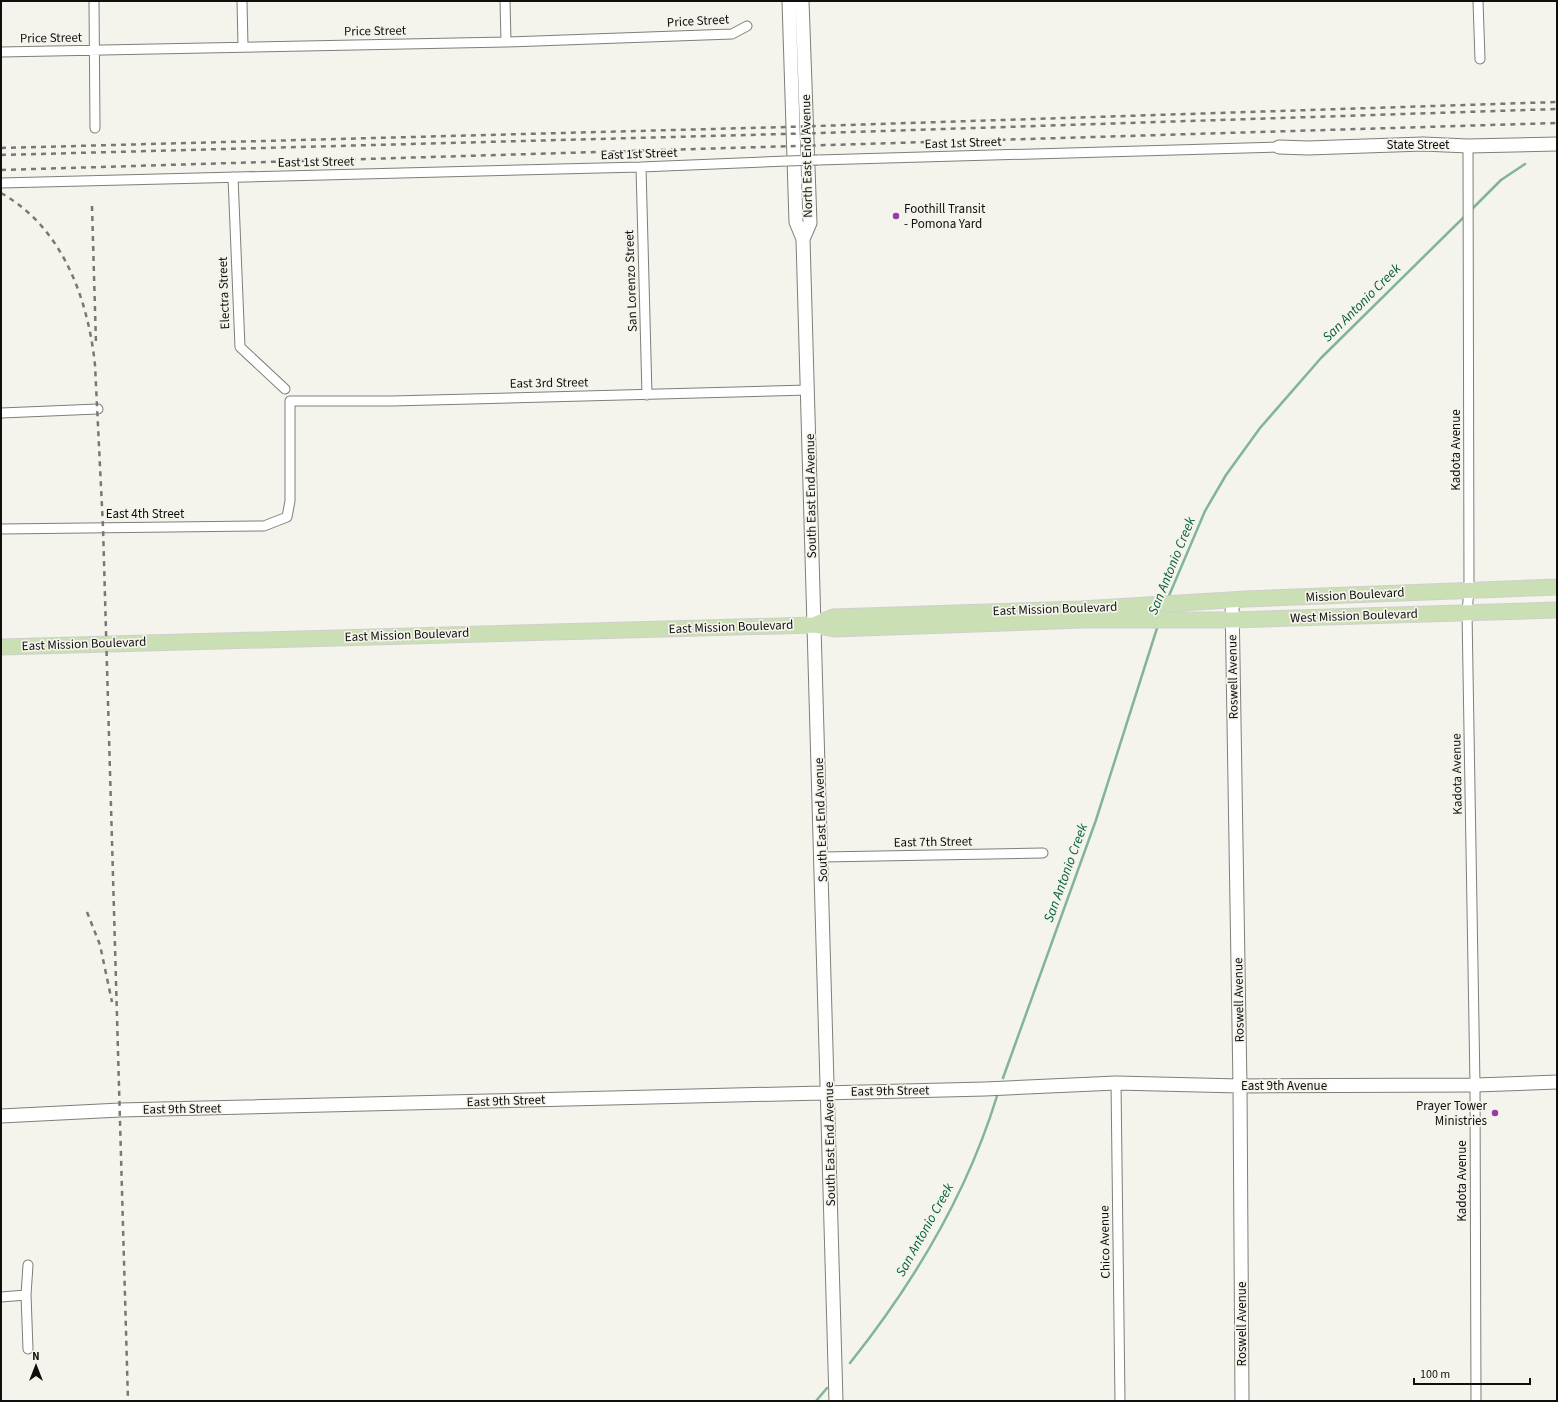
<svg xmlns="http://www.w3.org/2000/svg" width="1558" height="1402" viewBox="0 0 1558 1402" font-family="'Source Sans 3',sans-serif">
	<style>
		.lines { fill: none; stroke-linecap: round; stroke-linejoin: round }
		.stream { stroke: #82b596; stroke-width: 2.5 }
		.street-casing { stroke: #7f7e78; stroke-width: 11 }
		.secondary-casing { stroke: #7f7e78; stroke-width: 15 }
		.primary-casing { stroke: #cfcfcf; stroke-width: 17 }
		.street { stroke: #fff; stroke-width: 9 }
		.secondary { stroke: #fff; stroke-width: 13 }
		.primary { stroke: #cbdfb5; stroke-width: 15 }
		.rail { stroke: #787773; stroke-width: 2.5; stroke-dasharray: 5 5; stroke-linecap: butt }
		.street-bridge-casing { stroke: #7f7e78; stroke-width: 11; stroke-linecap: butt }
		.street-bridge { stroke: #fff; stroke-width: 9 }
		.poi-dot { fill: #953ca8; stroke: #f4f3ec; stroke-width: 1.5 }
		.labels { text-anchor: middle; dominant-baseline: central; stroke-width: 3.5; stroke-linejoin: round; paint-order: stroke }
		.street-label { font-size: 13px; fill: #0f0f0d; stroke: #f4f3ec }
		.poi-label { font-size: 13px; fill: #0f0f0d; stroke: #f4f3ec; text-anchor: start }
		.water-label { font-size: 14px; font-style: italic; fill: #045f38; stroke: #f4f3ec }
	</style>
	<rect width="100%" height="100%" fill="#f4f3ec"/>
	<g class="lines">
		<!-- stream -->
		<path class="stream" d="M1471,210L1501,180L1525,164
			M1168,598L1205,511L1226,475L1260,428L1321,358L1466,215
			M1003,1078L1096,820L1158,625
			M850,1363C913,1284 967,1194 997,1096
			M816,1401L827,1388"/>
		<!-- street casing -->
		<g class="street-casing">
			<path id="street" d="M94,1L95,128
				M242,1L243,46
				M505,1L506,42
				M1478,1L1480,59
				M1,52L506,42L732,34L747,26
				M1468,146L1469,590L1467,612L1475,1085L1476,1401
				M818,160L1279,147
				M641,167L647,395
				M233,177L240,347L285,389
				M1,183L641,167L787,161
				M1,413L98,409
				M1,529L264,526L287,517L290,501V401H392L808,390
				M823,857L1043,853
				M1116,1083L1120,1401
				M28,1265L26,1295L28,1349
				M1,1297L26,1295"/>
		</g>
		<!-- secondary casing -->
		<g class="secondary-casing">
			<path id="secondary" d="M789,1L796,222L803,239C815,626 828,1013 836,1401
				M802,1L810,223L803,239
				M1279,147L1308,148L1423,144L1468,146L1557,144
				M1232,600L1240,1086L1242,1401
				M1,1116L120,1110L985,1089L1116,1083L1240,1086L1475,1085L1557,1082"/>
		</g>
		<!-- primary casing -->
		<g class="primary-casing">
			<path id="primary" d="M814,625L833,617L1081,609L1246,599L1557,587
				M1,647L814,625L834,629L1084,620H1232L1557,610"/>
		</g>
		<!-- street -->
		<use href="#street" class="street"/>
		<!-- secondary -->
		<use href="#secondary" class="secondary"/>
		<!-- primary -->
		<use href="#primary" class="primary"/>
		<!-- rail -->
		<path class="rail" d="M1,148L786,127L1557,102
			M1,155L821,133L1557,109
			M1,170L1557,123
			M1,193C62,227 88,298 95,365L103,527L128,1401
			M92,206L96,344
			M87,912L100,945L112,1002"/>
		<!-- street-bridge casing -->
		<g class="street-bridge-casing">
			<path id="street-bridge" d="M787,161L818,160"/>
		</g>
		<!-- street-bridge -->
		<use href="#street-bridge" class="street-bridge"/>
	</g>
	<!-- markers -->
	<g class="poi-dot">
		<circle cx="896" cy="216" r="4"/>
		<circle cx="1495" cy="1113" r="4"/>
	</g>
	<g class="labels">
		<!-- street labels -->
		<g class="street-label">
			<text transform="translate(698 21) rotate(-3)">Price Street</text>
			<text transform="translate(375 31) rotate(-1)">Price Street</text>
			<text transform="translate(51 38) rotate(-1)">Price Street</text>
			<text transform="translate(963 143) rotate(-2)">East 1st Street</text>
			<text x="1418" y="145">State Street</text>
			<text transform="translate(639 154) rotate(-2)">East 1st Street</text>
			<text transform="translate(807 156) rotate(-91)">North East End Avenue</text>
			<text transform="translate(316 162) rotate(-1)">East 1st Street</text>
			<text transform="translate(631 281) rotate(-92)">San Lorenzo Street</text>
			<text transform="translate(224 293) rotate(-92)">Electra Street</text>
			<text transform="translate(549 383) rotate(-1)">East 3rd Street</text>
			<text transform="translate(1456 450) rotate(-90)">Kadota Avenue</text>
			<text transform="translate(811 496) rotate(-91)">South East End Avenue</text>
			<text x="145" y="514">East 4th Street</text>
			<text transform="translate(1355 595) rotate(-3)">Mission Boulevard</text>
			<text transform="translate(1055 609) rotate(-2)">East Mission Boulevard</text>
			<text transform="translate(1354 616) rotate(-2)">West Mission Boulevard</text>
			<text transform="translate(731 627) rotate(-2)">East Mission Boulevard</text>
			<text transform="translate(407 635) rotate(-2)">East Mission Boulevard</text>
			<text transform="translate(84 644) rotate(-2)">East Mission Boulevard</text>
			<text transform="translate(1233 677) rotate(-91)">Roswell Avenue</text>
			<text transform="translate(1457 774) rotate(-91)">Kadota Avenue</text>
			<text transform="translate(821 820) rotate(-92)">South East End Avenue</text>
			<text transform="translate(933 842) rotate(-1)">East 7th Street</text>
			<text transform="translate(1239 1000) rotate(-91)">Roswell Avenue</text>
			<text x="1284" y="1086">East 9th Avenue</text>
			<text transform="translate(890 1091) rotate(-1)">East 9th Street</text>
			<text transform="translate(506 1101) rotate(-2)">East 9th Street</text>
			<text transform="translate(182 1109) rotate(-1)">East 9th Street</text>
			<text transform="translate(830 1144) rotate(-91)">South East End Avenue</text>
			<text transform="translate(1462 1181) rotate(-90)">Kadota Avenue</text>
			<text transform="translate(1105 1242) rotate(-91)">Chico Avenue</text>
			<text transform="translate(1242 1324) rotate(-90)">Roswell Avenue</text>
		</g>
		<!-- poi labels -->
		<g class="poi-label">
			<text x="904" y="209">Foothill Transit<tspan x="904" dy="15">- Pomona Yard</tspan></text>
			<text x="1487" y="1106" text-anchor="end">Prayer Tower<tspan x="1487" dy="15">Ministries</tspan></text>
		</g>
		<!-- water labels -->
		<g class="water-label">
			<text transform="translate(1362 303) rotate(-45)">San Antonio Creek</text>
			<text transform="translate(1172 566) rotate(-68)">San Antonio Creek</text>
			<text transform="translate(1066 873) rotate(-70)">San Antonio Creek</text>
			<text transform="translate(925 1230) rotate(-61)">San Antonio Creek</text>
		</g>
	</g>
	<!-- border -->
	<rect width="1558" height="1402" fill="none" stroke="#0f0f0d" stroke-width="4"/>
	<!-- north arrow -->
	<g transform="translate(36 1366)" stroke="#f4f3ec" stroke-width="3" paint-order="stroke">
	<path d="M0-3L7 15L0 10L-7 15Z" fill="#0f0f0d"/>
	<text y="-6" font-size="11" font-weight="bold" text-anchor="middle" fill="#0f0f0d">N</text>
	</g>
	<!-- scale -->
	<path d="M1414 1378v6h116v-6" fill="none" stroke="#0f0f0d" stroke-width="2"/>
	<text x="1420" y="1378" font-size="12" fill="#0f0f0d" stroke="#f4f3ec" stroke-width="3" paint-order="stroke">100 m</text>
</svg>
